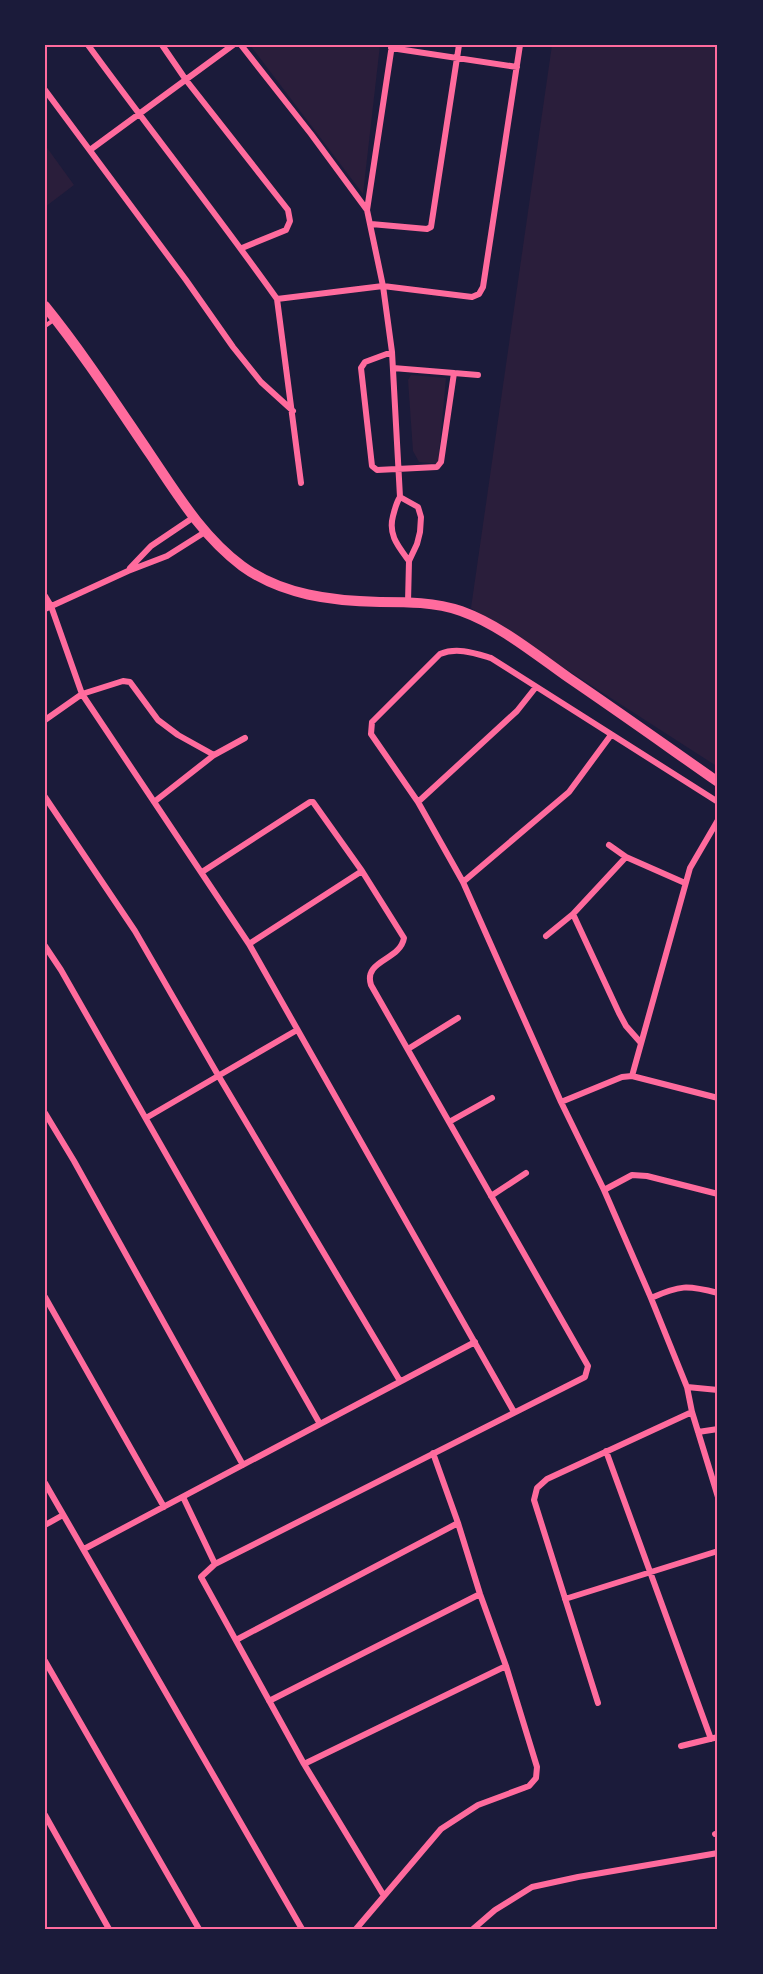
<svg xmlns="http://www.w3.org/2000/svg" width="763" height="1974" viewBox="0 0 763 1974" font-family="'Source Serif 4',serif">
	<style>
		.green { fill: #2a1e3b }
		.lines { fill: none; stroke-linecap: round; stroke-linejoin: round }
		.service { stroke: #ff6b9d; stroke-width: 4 }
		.minor { stroke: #ff6b9d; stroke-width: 6 }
		.tertiary { stroke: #ff6b9d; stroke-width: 10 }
		.neatline { fill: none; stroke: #ff6b9d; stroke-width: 2 }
	</style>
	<rect width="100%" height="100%" fill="#1b1b3a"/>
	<!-- green -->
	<path class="green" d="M250,45H380L363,194Z
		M552,45H718V767L471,608Z
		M45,145L74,185L45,207Z
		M411,375L446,378L438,464L419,462L413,451L408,380Z"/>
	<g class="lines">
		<!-- service -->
		<path class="service" d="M45,326L55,319"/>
		<!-- minor -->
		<path class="minor" d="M88,45C150,130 216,213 277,299
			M162,45L186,80L288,210L290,221L286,230L242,248
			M241,45L311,134L367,210L383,286L392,352L400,497C396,503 395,509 393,516C388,535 398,546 409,561
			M391,48L517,67
			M45,90L186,280L233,347L261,382L293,411
			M90,150L233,45
			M367,210L392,45
			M371,224L427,229L431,227L459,45
			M392,352L365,362L361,368L372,466L377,470L437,467L441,462L454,373L393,368
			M454,373L478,375
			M301,483L277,299L383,286L472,297L479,294L483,287L520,45
			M400,497L418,507L421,517L420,532L417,544L409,561L408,602
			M130,568L151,546L194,517
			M45,596L51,606L82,694L249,944L514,1412
			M45,609L128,571L167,556L205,532
			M45,720L82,694L123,681L130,682L158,720L178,735L214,755L154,802
			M214,755L245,738
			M45,797L135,931L218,1075L400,1381
			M418,802L517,711L536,687
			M718,802L491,658C474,653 457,647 440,654L372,722L371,734L418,802L463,882L561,1102L604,1190L651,1298L687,1387L692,1412L718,1497
			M609,845L626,857L685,883
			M362,871L404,938C400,961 363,960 371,985L588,1366L585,1377L215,1564L201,1577L304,1764L384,1896
			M202,872L310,802H313L362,871L249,944
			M463,882L569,792L611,735
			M573,914L619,1013L626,1026L641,1043
			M546,936L573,914L626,857
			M45,946L61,970L320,1424
			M408,1049L458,1018
			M632,1076L690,868L718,820
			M561,1102L622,1077L632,1076L718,1098
			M45,1113L74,1161L243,1465
			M146,1118L297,1030
			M449,1122L492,1098
			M604,1190L632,1175L647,1176L718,1194
			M491,1196L526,1173
			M45,1297L164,1507
			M651,1298C680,1285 687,1285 718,1293
			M687,1387L718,1390
			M698,1432L718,1429
			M606,1451L711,1739
			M45,1483L302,1929
			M183,1497L215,1564
			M45,1525L63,1515
			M84,1549L475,1342
			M565,1599L718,1551
			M236,1640L458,1523
			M45,1661L199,1929
			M269,1701L480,1594
			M598,1703L534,1500L537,1488L547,1479L692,1412
			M681,1746L718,1737
			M304,1764L506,1666
			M45,1815L109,1929
			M715,1834L718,1833
			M356,1929L441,1829L478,1805L529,1786L536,1778L537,1767L506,1666L480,1594L458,1523L433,1453
			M473,1929L495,1910L532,1887L578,1877L718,1853"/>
		<!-- tertiary -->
		<path class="tertiary" d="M45,306C83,353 116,404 150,454C177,494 202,536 242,566C282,595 332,601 380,602C407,602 435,602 461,611C500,625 535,654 569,678C619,712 668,747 718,782"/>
	</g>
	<!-- border -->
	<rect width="763" height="1974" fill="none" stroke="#1b1b3a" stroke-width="93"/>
	<rect x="46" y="46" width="670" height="1882" class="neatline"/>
</svg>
